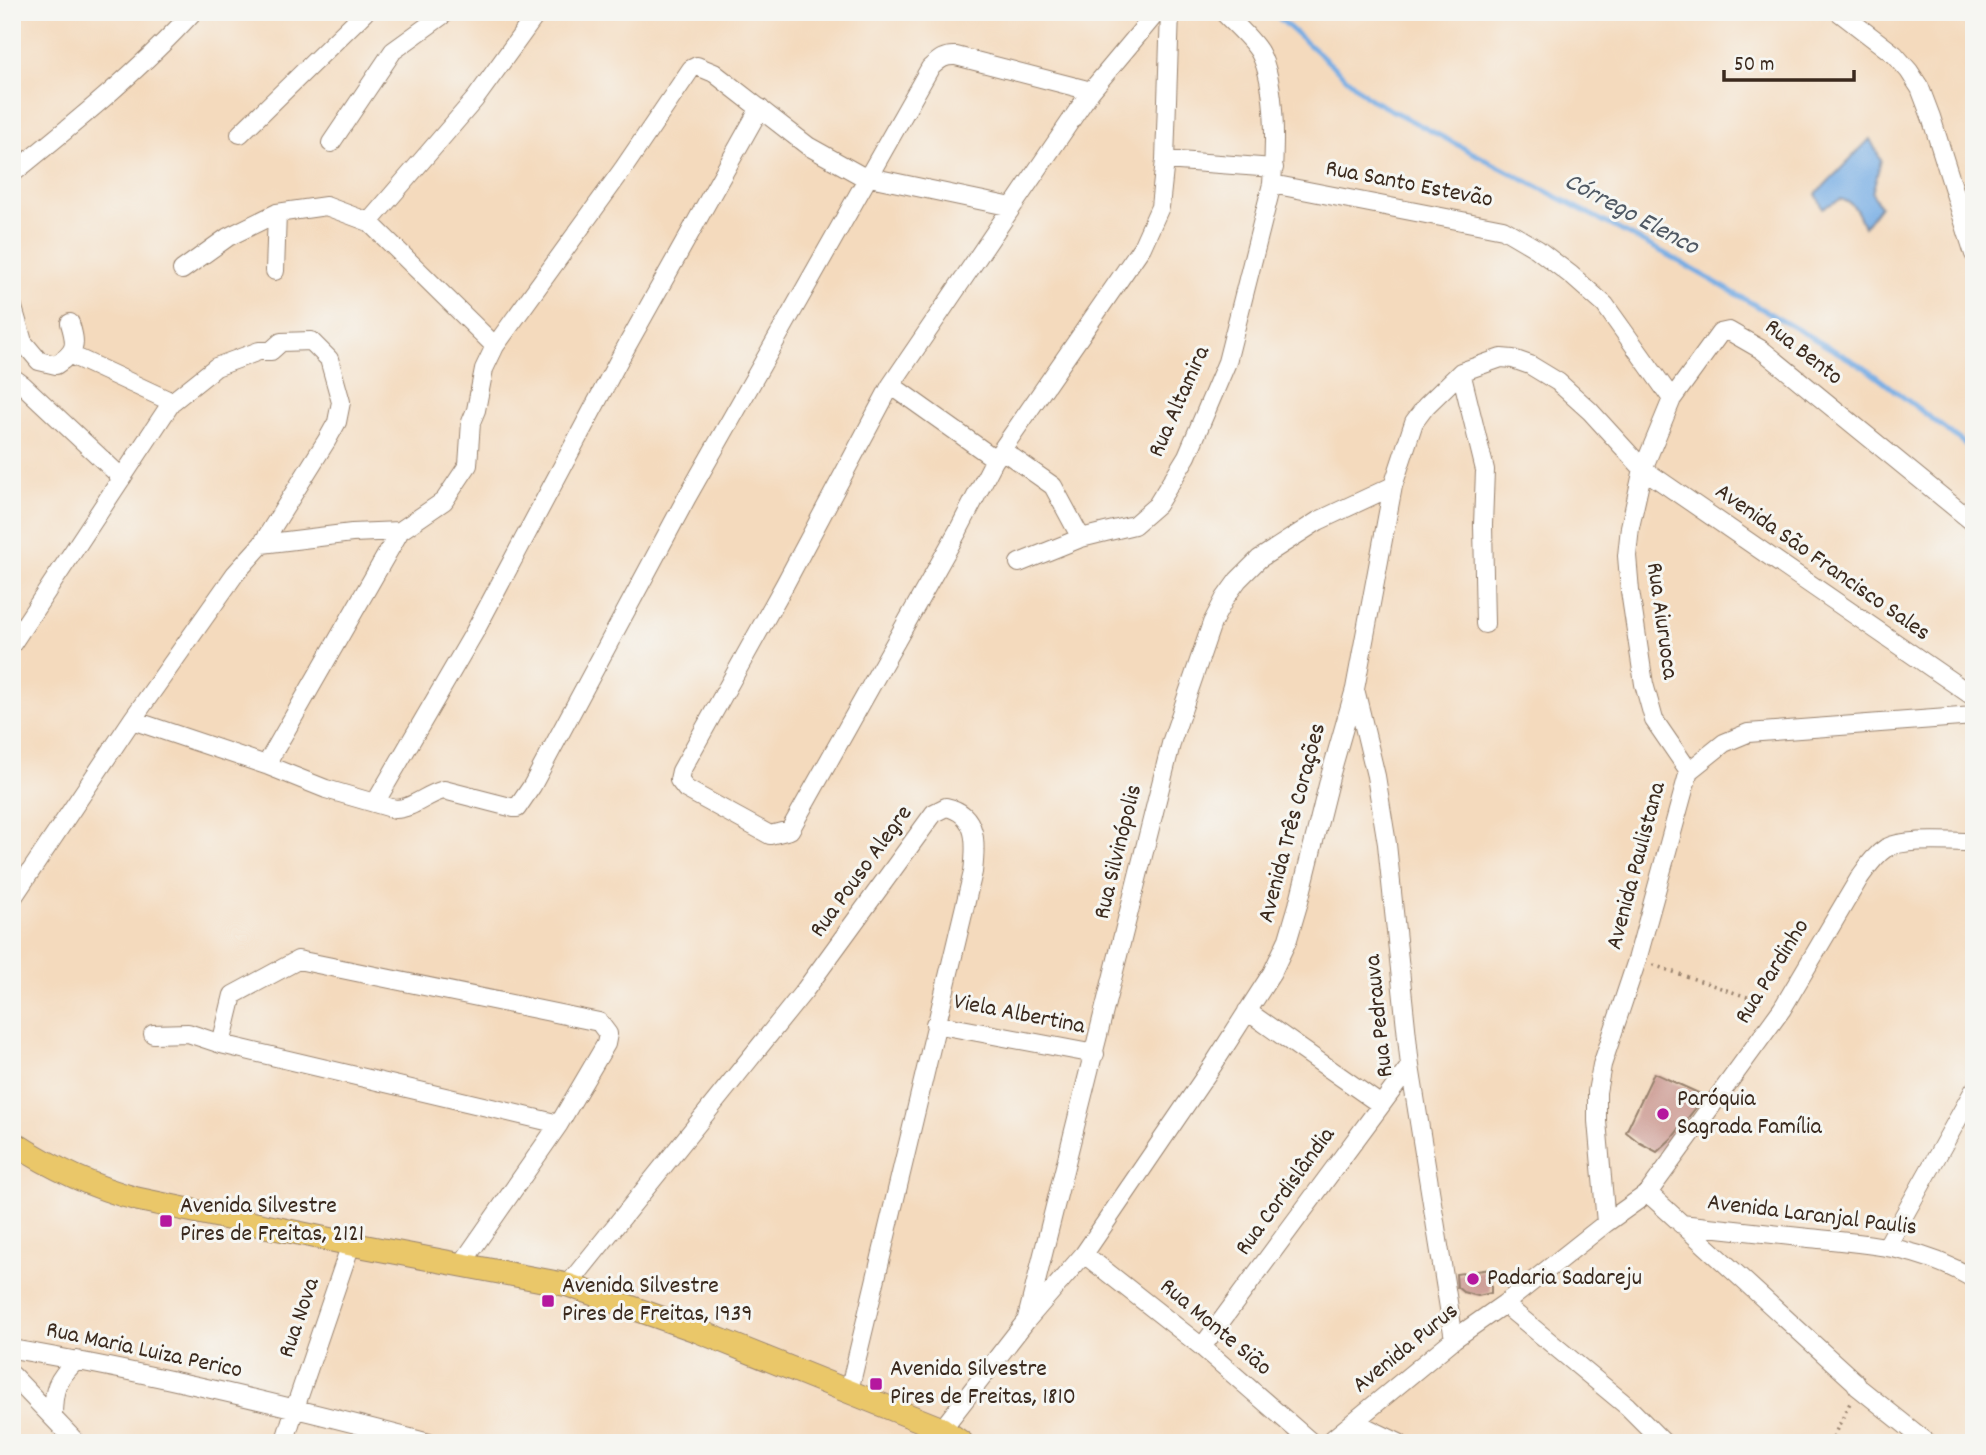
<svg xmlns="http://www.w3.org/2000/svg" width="1986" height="1455" viewBox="0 0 1986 1455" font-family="Dekko,sans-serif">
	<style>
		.water { fill: #75ace4; stroke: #586b81; stroke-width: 2 }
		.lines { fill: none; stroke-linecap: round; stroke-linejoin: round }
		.stream { stroke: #75ace4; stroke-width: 5 }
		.building { fill: #ca968e }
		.minor-casing { stroke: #98826e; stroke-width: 20 }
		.major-casing { stroke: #98826e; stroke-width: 25 }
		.path { stroke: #98826e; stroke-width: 3.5; stroke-dasharray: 2 5; stroke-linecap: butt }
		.minor { stroke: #fff; stroke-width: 18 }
		.major { stroke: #eac769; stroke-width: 23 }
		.poi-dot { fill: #b5179e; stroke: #f6f6f2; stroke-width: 2.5 }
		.labels { text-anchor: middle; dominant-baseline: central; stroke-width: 6; stroke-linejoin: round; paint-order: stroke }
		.street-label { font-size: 24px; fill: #3b2a1e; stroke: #f6f6f2 }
		.poi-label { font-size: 24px; fill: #3b2a1e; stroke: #f6f6f2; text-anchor: start }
		.water-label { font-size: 26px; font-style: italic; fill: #4f5863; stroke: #f6f6f2 }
	</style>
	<rect width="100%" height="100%" fill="#f6f6f2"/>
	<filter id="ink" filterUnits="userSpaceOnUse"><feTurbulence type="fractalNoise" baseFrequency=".0143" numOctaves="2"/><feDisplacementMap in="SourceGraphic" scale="14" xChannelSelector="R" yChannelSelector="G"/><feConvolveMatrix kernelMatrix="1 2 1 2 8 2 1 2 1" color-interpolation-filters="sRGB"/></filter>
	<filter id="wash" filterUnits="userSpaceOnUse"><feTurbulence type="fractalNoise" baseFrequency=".00686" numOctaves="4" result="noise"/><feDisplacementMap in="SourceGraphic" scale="28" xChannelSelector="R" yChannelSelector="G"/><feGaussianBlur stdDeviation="1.57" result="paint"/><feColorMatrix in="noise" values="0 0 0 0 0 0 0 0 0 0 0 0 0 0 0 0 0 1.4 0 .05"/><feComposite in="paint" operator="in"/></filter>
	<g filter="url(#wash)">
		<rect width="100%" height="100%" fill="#f4dabd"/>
		<!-- water -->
		<path class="water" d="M1870,139L1881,160L1872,193L1880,206L1864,227C1858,213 1856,204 1841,199L1823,208L1816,194Z"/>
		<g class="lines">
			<!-- stream -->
			<path class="stream" d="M1272,12L1370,99L1666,254L1865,368L1974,451"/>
		</g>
		<g id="blocks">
			<!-- building -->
			<path class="building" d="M1654,1073L1705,1096L1672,1138L1657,1152L1640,1143L1626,1132Z
				M1491,1269V1293L1478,1296L1463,1292L1457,1287L1456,1274Z"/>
		</g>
	</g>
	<g filter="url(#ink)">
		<use href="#blocks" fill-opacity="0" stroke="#98826e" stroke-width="2"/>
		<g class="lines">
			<!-- minor casing -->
			<g class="minor-casing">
				<path id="minor" d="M1157,12L1091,91L891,385L785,584L681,771L679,780L686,789L770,835L790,830L959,529L994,461L1142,247L1160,207L1165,160L1170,12
					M1839,12L1895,55L1909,71L1920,88L1931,117L1974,254
					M240,134L365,12
					M331,143L393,51L447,12
					M1165,160L1274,168
					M12,174C75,123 138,72 193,12
					M1272,184L1503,229L1537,249L1571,275L1605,305L1672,399
					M369,222L475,99L538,12
					M182,270L228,237L277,213L326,206L369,222L495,346L484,369L476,410L471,422L468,465L444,501L400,531L352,533L262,544
					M275,271L277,213
					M12,304L23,342L39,361L56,365C76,352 77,346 70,323
					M495,346L623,169L691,69L697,66L714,73L808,146L860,175L1012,207
					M71,355L172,402
					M1461,372L1485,470L1483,525L1485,624
					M12,377L23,385L122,478
					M891,385L995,459
					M1002,450L1053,486L1081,538
					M1019,563L1081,538L1134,525L1157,505L1187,456L1227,362L1272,184C1275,149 1277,85 1260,53C1254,41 1233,22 1223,12
					M12,644L172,402L216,367L259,351H271L281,342L311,341L329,359L341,402L337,422L327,440L262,544L235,574L132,720L12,899
					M1356,693L1376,776L1387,844L1410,1066L1454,1339
					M132,720L266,765L326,789L395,809C413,809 426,794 444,790L514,808H517L532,786L687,497L930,68C939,60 944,55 956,56L1091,91
					M266,765L400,531
					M1689,771L1654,720L1644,684L1630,591L1627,556L1630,527L1643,469L1672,399L1720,333L1729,331L1762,350L1974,523
					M375,803L474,633L620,358L760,108
					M1247,1011L1381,1105
					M935,1024L1095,1054
					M153,1034L188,1033L221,1044L559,1124
					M221,1044L233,995L298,960L599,1022L608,1034L606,1044L559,1124L461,1265
					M1648,1193L1855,1382L1858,1387L1928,1443
					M1606,1223L1597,1121V1092L1602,1065L1637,960L1689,771L1724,743L1748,733L1974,716
					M1681,1224C1724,1229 1767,1233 1809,1238C1871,1244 1918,1246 1974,1279
					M1887,1246L1974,1090
					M1084,1254L1202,1347L1312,1443
					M568,1285L805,990L934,813L946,807C979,814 976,846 973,872L849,1391
					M1504,1304L1627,1406L1664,1443
					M1027,1318L1172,740L1212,623L1225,598L1238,580L1259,559L1318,521L1393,486
					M1202,1347L1410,1066
					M12,1349C153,1373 292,1407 429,1443
					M12,1375L77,1443
					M53,1418C53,1389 56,1380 77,1360
					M1355,1422L1399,1443
					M942,1429L1026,1321L1084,1254L1213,1065L1272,973L1288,939L1298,905L1331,773L1355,689L1393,486L1414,422L1426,406L1461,372L1501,358L1513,359L1530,365L1558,382L1590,411L1643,469L1974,697
					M288,1443L286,1437L295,1408L351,1244
					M1328,1443L1454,1339L1504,1304L1606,1223L1648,1193L1782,1009L1860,877C1868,866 1875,855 1886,848C1905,838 1951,842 1974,842"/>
			</g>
			<!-- major casing -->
			<g class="major-casing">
				<path id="major" d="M12,1142C52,1168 92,1187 137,1199L351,1244L568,1285L698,1331L942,1429L962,1443"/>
			</g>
			<!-- path -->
			<path class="path" d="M1653,965L1765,1003
				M1830,1443L1851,1401"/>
			<!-- minor -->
			<use href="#minor" class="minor"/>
			<!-- major -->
			<use href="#major" class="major"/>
		</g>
	</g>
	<!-- markers -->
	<g class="poi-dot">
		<circle cx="1663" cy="1114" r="7"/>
		<rect x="159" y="1214" width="14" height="14" rx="3.5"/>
		<circle cx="1473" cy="1279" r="7"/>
		<rect x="541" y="1294" width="14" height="14" rx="3.5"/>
		<rect x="869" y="1377" width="14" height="14" rx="3.5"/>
	</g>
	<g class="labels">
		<!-- street labels -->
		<g class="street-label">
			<text transform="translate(1409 185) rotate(11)">Rua Santo Estevão</text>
			<text transform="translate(1803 353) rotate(38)">Rua Bento</text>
			<text transform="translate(1180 402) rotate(-66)">Rua Altamira</text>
			<text transform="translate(1822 563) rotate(35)">Avenida São Francisco Sales</text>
			<text transform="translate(1661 621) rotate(82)">Rua Aiuruoca</text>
			<text transform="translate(1293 823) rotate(-75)">Avenida Três Corações</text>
			<text transform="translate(1119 852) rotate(-76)">Rua Silvinópolis</text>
			<text transform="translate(1637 866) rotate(-75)">Avenida Paulistana</text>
			<text transform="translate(862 872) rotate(-54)">Rua Pouso Alegre</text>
			<text transform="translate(1773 972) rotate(-58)">Rua Pardinho</text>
			<text transform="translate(1019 1015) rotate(11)">Viela Albertina</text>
			<text transform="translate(1380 1016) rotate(-96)">Rua Pedrauva</text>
			<text transform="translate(1286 1192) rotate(-54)">Rua Cordislândia</text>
			<text transform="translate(1812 1216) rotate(7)">Avenida Laranjal Paulis</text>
			<text transform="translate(300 1318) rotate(-71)">Rua Nova</text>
			<text transform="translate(1215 1328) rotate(40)">Rua Monte Sião</text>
			<text transform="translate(1406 1349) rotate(-39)">Avenida Purus</text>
			<text transform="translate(144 1351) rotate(12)">Rua Maria Luiza Perico</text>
		</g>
		<!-- poi labels -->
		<g class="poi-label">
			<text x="1677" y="1100">Paróquia<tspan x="1677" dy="28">Sagrada Família</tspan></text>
			<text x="180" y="1207">Avenida Silvestre<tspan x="180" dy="28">Pires de Freitas, 2121</tspan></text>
			<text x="1487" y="1279">Padaria Sadareju</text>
			<text x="562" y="1287">Avenida Silvestre<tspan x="562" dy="28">Pires de Freitas, 1939</tspan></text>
			<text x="890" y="1370">Avenida Silvestre<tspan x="890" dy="28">Pires de Freitas, 1810</tspan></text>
		</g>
		<!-- water labels -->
		<g class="water-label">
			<text transform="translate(1631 215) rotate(28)">Córrego Elenco</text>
		</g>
	</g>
	<!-- margin -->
	<rect width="1986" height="1455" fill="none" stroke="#f6f6f2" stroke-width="42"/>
	<!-- scale -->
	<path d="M1724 70v10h130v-10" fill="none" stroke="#3b2a1e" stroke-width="3.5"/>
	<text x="1734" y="70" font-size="21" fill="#3b2a1e" stroke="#f6f6f2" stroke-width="5" paint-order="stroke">50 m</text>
</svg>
